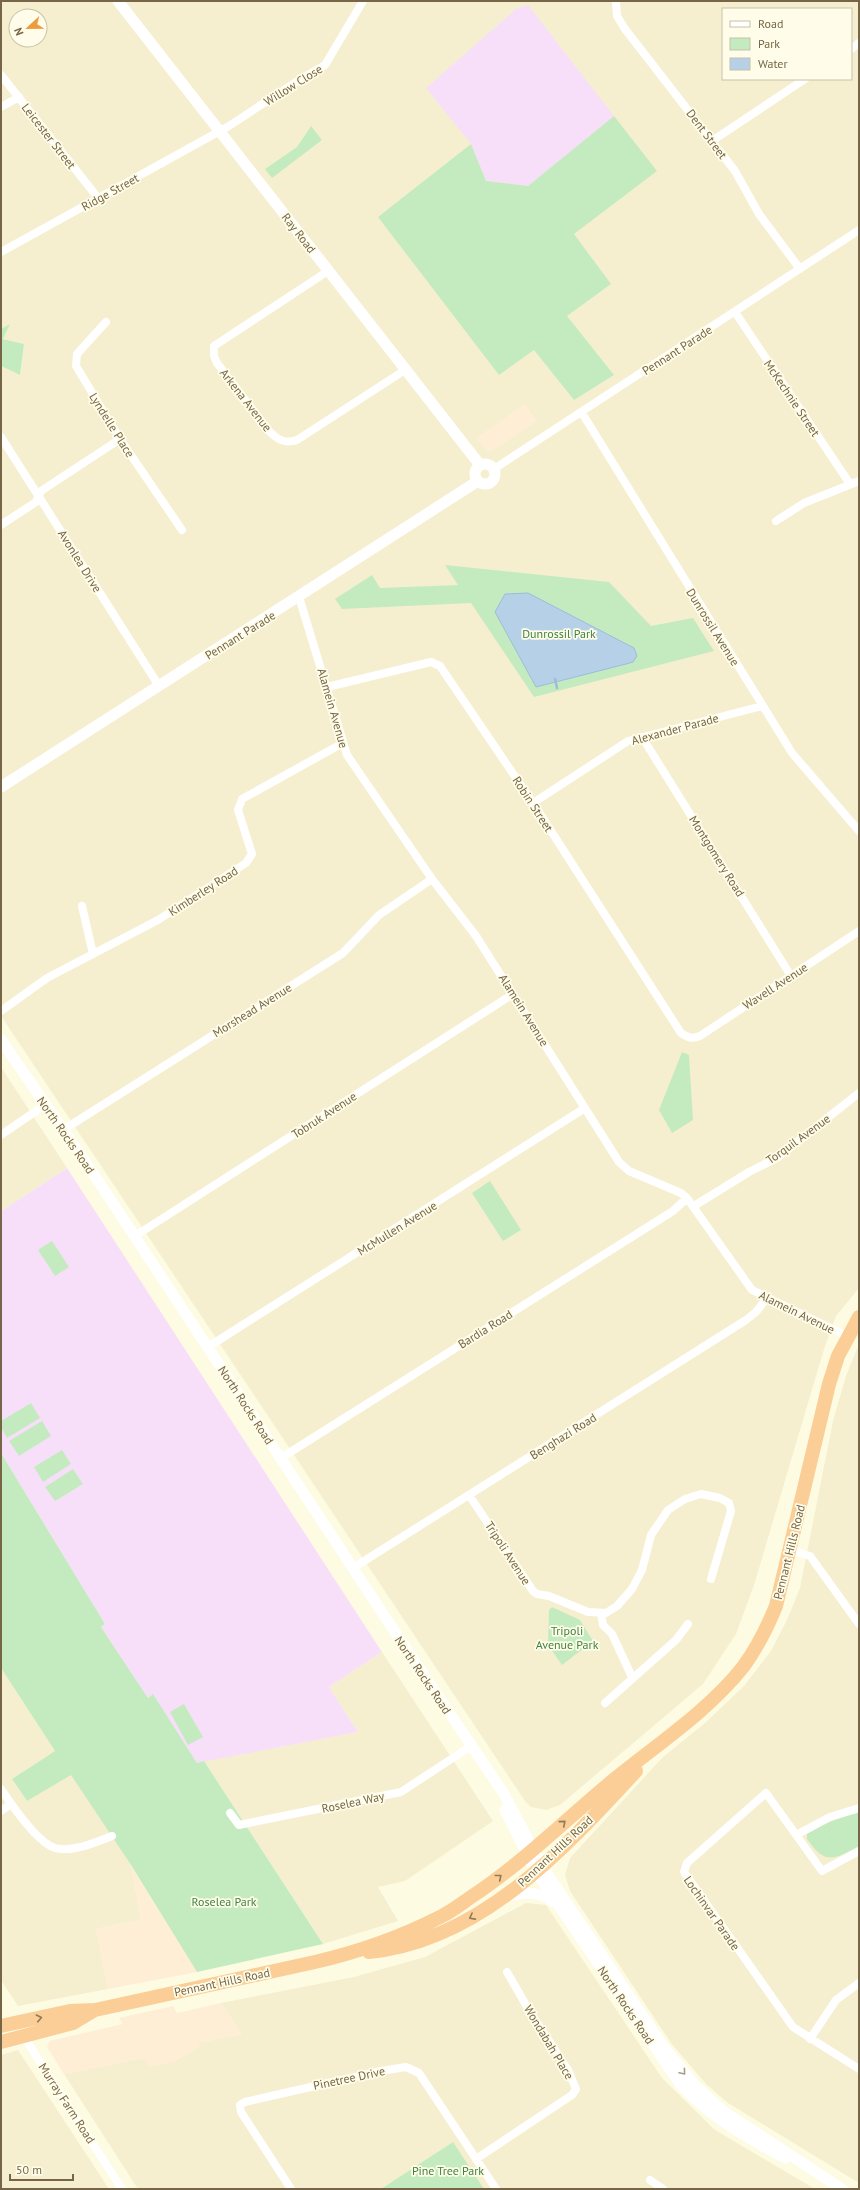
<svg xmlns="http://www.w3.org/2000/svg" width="860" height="2190" viewBox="0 0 860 2190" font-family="'PT Sans',sans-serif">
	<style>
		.residential { fill: #f5efd0; fill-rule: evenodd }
		.commercial { fill: #feeed5 }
		.education { fill: #f8dff9 }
		.green { fill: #c4ebc0 }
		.water { fill: #b6d1e7; stroke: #9bbdda }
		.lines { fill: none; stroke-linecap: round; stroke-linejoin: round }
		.stream { stroke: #9bbdda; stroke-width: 2.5 }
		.street { stroke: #fff; stroke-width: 8 }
		.secondary { stroke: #fff; stroke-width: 11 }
		.highway { stroke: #face96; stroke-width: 14 }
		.oneway { stroke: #907b57 }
		.oneway2 { stroke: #a69c87 }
		.labels { text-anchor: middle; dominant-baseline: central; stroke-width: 3.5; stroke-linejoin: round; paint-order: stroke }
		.street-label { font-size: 12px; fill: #766647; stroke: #fffde9 }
		.park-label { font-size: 12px; fill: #418241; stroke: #fffde9 }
	</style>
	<rect width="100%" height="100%" fill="#fdfbe2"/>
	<!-- residential -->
	<path class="residential" d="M1,1H859V1288L836,1316L824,1349L755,1582L736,1634L703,1684L560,1805L546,1810L531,1807L525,1801L1,1016V366L20,375L24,344L3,339L9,325L1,329ZM723,9H851V79H723ZM16,16H40V40H16Z
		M1,1067L67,1168L1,1211Z
		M859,1344V2183L728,2103L706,2084L671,2043L570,1891L565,1875L570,1858L663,1757L705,1723L744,1686L771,1651L787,1620L800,1588L833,1421L846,1376Z
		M382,1652L493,1821L405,1881L378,1887L398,1921L323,1944L204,1761L358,1732L329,1687Z
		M1,1668L55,1751L12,1779L27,1801L71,1774L131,1865L141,1920L96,1929L108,1989L18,2006L1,1980Z
		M526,1903L546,1905L662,2078L715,2130L815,2189H138L64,2074L144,2058L173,2062L199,2047L197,2043L241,2034L221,2003L354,1977L425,1957Z
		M18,2050L109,2189H1V2055Z"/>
	<!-- commercial -->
	<path class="commercial" d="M525,404L537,421L492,451H487L476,438Z
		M131,1865L197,1972L108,1989L96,1929L141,1920Z
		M221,2003L242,2034L198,2043L199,2047L173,2062L150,2067L144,2058L64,2074L47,2047L50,2041L123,2024L119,2018L173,2006L177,2013Z"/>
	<!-- education -->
	<path class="education" d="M528,5L614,116L528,186L486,181L471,144L426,88L517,8Z
		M67,1168L382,1652L329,1687L358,1732L197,1763L153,1695L148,1698L101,1627L105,1624L1,1453V1211Z"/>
	<!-- green -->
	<path class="green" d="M614,116L657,171L574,234L611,284L567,316L614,375L574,400L534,350L499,375L378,217L471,144L486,181L528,186Z
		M311,126L322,140L272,178L265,169L297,147Z
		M10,324L3,339L24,344L20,375L1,366V329Z
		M445,565L609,582L651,626L693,618L714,651L534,697L471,603L342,609L335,599L372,575L380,588L458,585Z
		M682,1052L689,1055L693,1120L672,1133L659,1110Z
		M490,1181L521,1230L503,1241L472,1193Z
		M52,1241L69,1267L55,1276L38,1250Z
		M31,1403L40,1418L7,1438L1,1427V1421Z
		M42,1421L51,1436L19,1456L9,1441Z
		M62,1450L71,1464L43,1482L34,1467Z
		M1,1453L105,1624L101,1627L148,1698L153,1694L197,1763L204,1761L323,1944L197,1972L131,1865L71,1775L27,1801L12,1779L55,1751L1,1668Z
		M73,1469L83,1484L55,1501L45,1487Z
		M552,1607L580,1620L593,1641L562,1665L548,1645L549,1610Z
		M184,1704L203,1737L188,1745L170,1712Z
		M859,1811V1846C833,1860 825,1865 807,1839V1834L824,1824Z
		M453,2142L484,2189H381Z"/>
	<!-- water -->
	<path class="water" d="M528,593L634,648L637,656L633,662L626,664L536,687L495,612L505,594Z"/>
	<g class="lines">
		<!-- stream -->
		<path class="stream" d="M555,679L557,688"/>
		<!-- street -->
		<path class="street" d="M616,1L617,16L625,29L735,171L759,214L800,269
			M851,49L859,43
			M1,75L98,198
			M1,107L19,97
			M712,141L805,79
			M1,252L229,126L296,82L325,65L363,1
			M328,271L214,346V356L217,363L269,431C278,440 285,444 297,440L405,370
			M735,312L850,484
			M106,322L77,354L76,366L120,439L182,530
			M582,413L792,753L859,831
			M1,437L159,686
			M494,469L859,230
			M776,521L804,503L859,481
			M1,525L36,502L41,491L120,439
			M299,597L347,755L432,879L476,936L619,1162L629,1171L681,1193L687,1198L752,1290L847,1336
			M327,687L431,662L440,666L533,803L681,1033C688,1038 692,1039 700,1036L859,931
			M642,737L791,976
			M533,803L628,741L762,706
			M82,906L93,954
			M1,1011L47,978L158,920L246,863L252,854L238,810L242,799L343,743
			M63,1130L343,953L379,915L432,879
			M1,1135L45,1105
			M694,1206L749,1172L777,1158L859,1093
			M135,1236L513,994
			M208,1347L585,1108
			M281,1458L673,1211L687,1198
			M469,1495L533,1591L537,1594L549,1596L588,1612L606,1613L617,1606L632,1589L642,1570L651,1535L668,1510L685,1499L701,1494L720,1498L729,1503L731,1511L711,1579
			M790,1550L810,1556L859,1624
			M353,1568L746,1320L756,1312L767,1298
			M601,1614L603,1625L612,1634L632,1677
			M605,1703L676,1640L688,1624
			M1,1789C11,1804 38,1843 55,1848C72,1853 97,1842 112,1836
			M1,1811L11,1804
			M230,1813L239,1825L401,1792L471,1746
			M796,1835L830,1817L859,1808
			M859,1851L822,1871L766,1793L687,1863L684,1872L793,2027L859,2069
			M24,2037L122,2189
			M810,2039L836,2000L859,1983
			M476,2159L572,2095L576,2089L568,2070L530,2012L507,1972
			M650,2180L663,2189
			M291,2189L241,2112L240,2105L245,2102L381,2071L406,2067L419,2073L496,2189"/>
		<!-- secondary -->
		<path class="secondary" d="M118,1L480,465
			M475 474a10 10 0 1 1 20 0a10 10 0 1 1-20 0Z
			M1,787L478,481
			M1,1040L91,1170L393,1629L504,1794L542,1866L663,2046L694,2084L723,2111L842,2189
			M505,1810L536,1872L680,2084C709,2116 747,2138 785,2158
			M506,1896C524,1893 538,1890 554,1902"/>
		<!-- highway -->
		<path class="highway" d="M369,1952C481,1941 564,1849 636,1771
			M1,2026L70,2011L95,2010L315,1962C358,1952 401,1937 440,1917C451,1912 461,1904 471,1897C523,1863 567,1818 616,1778C659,1743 708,1711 743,1667C757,1648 767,1628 776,1606L829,1384L838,1356L859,1317
			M1,2042L73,2023L93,2011"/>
	</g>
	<!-- one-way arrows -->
	<defs><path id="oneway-chevron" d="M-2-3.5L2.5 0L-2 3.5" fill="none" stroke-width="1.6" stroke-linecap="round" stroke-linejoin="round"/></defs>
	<g class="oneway">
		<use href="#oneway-chevron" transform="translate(563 1823) rotate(-40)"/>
		<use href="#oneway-chevron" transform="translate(499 1877) rotate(-39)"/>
		<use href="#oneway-chevron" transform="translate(472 1917) rotate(152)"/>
		<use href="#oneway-chevron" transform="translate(39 2018) rotate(-12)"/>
	</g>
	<use class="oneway2" href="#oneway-chevron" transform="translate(683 2072) rotate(50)"/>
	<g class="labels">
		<!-- street labels -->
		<g class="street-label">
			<text transform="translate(293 85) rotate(-32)">Willow Close</text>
			<text transform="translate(707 134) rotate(53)">Dent Street</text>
			<text transform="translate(49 136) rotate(52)">Leicester Street</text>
			<text transform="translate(110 192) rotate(-29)">Ridge Street</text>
			<text transform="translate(299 233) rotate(52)">Ray Road</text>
			<text transform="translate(677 350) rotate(-33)">Pennant Parade</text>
			<text transform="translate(792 398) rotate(56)">McKechnie Street</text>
			<text transform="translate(246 400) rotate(52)">Arkena Avenue</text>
			<text transform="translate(112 425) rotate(58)">Lyndelle Place</text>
			<text transform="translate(80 561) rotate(58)">Avonlea Drive</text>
			<text transform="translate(713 627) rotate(58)">Dunrossil Avenue</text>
			<text transform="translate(240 635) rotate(-32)">Pennant Parade</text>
			<text transform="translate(333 708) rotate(74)">Alamein Avenue</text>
			<text transform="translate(675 729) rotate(-15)">Alexander Parade</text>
			<text transform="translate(533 804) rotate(57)">Robin Street</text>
			<text transform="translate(717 856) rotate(58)">Montgomery Road</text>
			<text transform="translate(203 891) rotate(-33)">Kimberley Road</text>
			<text transform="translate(775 986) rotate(-33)">Wavell Avenue</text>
			<text transform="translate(252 1010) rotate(-32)">Morshead Avenue</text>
			<text transform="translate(524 1010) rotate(58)">Alamein Avenue</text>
			<text transform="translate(324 1115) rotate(-33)">Tobruk Avenue</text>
			<text transform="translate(66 1135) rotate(55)">North Rocks Road</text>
			<text transform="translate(798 1139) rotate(-36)">Torquil Avenue</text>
			<text transform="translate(397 1228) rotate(-32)">McMullen Avenue</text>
			<text transform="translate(797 1312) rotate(26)">Alamein Avenue</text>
			<text transform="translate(485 1329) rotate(-32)">Bardia Road</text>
			<text transform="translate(246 1405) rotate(57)">North Rocks Road</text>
			<text transform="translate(563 1436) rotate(-32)">Benghazi Road</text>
			<text transform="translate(789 1552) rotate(-76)">Pennant Hills Road</text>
			<text transform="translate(508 1553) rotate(57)">Tripoli Avenue</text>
			<text transform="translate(423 1675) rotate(56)">North Rocks Road</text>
			<text transform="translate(353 1802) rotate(-12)">Roselea Way</text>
			<text transform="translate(555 1851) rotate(-43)">Pennant Hills Road</text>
			<text transform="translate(712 1913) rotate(55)">Lochinvar Parade</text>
			<text transform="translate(222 1982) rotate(-12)">Pennant Hills Road</text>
			<text transform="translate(626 2005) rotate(56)">North Rocks Road</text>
			<text transform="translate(549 2042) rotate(59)">Wondabah Place</text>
			<text transform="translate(349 2078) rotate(-12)">Pinetree Drive</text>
			<text transform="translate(67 2103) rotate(57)">Murray Farm Road</text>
		</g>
		<!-- park labels -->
		<g class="park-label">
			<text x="559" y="633">Dunrossil Park</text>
			<text x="567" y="1630">Tripoli<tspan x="567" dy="14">Avenue Park</tspan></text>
			<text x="224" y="1901">Roselea Park</text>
			<text x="448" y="2170">Pine Tree Park</text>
		</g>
	</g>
	<!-- border -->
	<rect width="860" height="2190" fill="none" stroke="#766647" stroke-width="4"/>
	<!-- legend -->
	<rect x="722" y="8" width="130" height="72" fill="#fffde9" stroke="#c8c1a8"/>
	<rect x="730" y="21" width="20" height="6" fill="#ffffff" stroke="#c8c1a8"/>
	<text x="758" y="28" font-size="12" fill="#766647">Road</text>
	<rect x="730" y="38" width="20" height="12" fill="#c4ebc0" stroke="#c8c1a8"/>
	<text x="758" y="48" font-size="12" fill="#766647">Park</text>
	<rect x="730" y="58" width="20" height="12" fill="#b6d1e7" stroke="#c8c1a8"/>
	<text x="758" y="68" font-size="12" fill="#766647">Water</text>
	<!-- north arrow -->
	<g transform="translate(28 28) rotate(248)"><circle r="19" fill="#fffde9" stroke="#c8c1a8"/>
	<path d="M0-3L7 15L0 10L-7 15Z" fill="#ed9b41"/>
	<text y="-6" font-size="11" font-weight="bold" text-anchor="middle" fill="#766647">N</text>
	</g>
	<!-- scale -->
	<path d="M10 2174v6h63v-6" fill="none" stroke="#766647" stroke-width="2"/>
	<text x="16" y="2174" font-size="12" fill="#766647" stroke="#fffde9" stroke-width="3" paint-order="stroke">50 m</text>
</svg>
